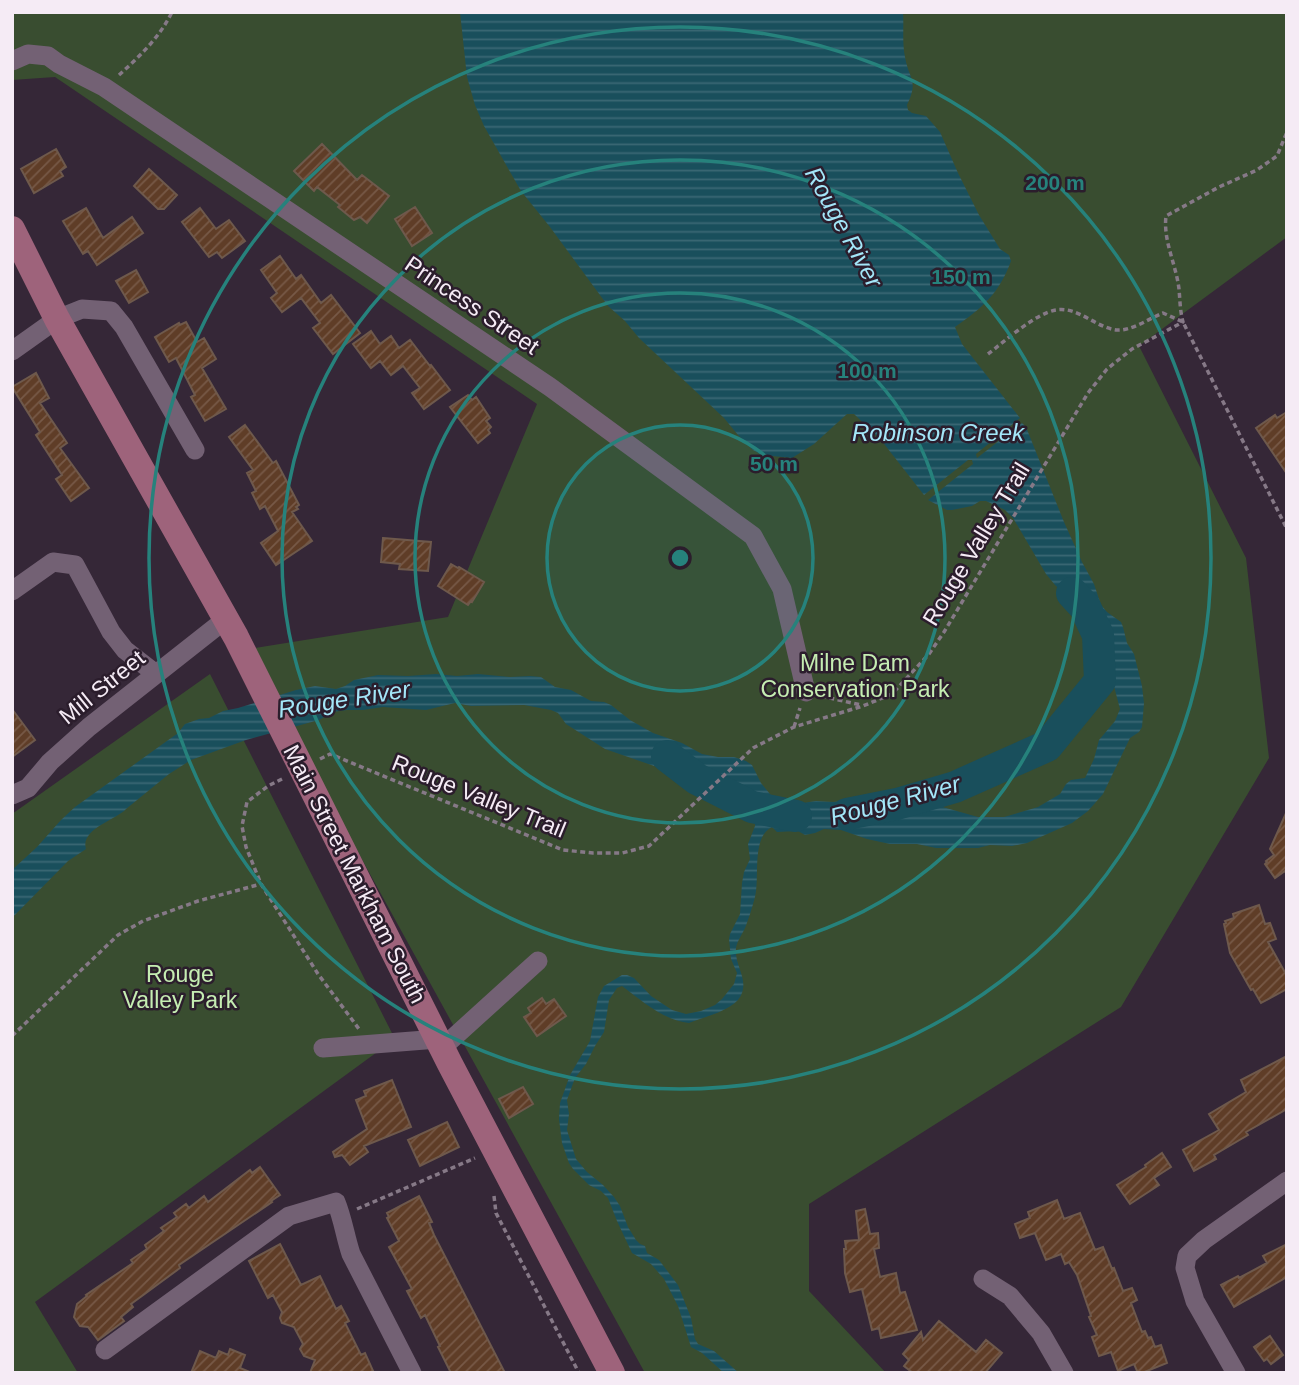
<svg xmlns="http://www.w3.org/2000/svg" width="1299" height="1385" viewBox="0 0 1299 1385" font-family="Arial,sans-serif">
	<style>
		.park { fill: #394d30 }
		.water { fill: url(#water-rules) }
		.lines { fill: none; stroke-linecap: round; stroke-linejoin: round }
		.river { stroke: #194f5c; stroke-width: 32 }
		.building { fill: url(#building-hatch); stroke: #6e594c; stroke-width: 2 }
		.path { stroke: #867987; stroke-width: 3.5; stroke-dasharray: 5 3.5; stroke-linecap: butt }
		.minor { stroke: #736174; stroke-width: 19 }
		.major { stroke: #9e637b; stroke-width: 26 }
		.ring { fill: none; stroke: #26827c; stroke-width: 3.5 }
		.labels { text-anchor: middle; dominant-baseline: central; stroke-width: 5; stroke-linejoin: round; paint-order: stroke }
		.street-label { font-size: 23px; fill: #f5ebf5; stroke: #2b1d2c }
		.park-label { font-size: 23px; fill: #c5edb2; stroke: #2b1d2c }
		.water-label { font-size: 24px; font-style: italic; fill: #a3e6f8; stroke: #2b1d2c }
		.centre { fill: #26827c; stroke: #2b1d2c; stroke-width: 3.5 }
		.ring-label { font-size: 21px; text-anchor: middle; font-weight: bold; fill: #26827c; stroke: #2b1d2c; stroke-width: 5; stroke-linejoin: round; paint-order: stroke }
	</style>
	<defs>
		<pattern id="water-rules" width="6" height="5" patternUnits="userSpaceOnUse" patternTransform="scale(1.75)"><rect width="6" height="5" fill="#194f5c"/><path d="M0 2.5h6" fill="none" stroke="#3b6874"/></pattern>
		<pattern id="building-hatch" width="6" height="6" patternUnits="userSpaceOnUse" patternTransform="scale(1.75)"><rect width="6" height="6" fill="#5f3d27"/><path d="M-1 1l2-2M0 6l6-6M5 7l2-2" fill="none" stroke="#775947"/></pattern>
	</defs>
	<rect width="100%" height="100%" fill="#352737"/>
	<!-- park -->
	<path class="park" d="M12,12H1287V237L1139,346L1246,558L1269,758L1121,1007L809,1204V1291L886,1373H645L354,845L255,648L448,617L537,404L55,77L12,80Z
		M210,674L395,1039L35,1302L78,1373H12V814Z"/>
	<!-- water -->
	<path class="water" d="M460,12H903C904,27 902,43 905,57C909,80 919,80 907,105L908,110L912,113L926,116L940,132L958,173L979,215L1000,249L1009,255L1011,261C999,294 982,308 955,327L962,344L1020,418L976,454L977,458L1022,423L1026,427L1064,522L1082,562L1094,584L1101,605L1107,612L1121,622L1123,627L1127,643L1134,654L1142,686L1144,703L1142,727L1139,732L1130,738L1103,794L1088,811L1072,823L1027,843L1012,846L990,845L978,848H936L917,844H890L867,839L841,830L824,829L815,833L805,835L798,831L777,832L772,827C751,837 760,878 755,897C753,905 748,921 745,928C742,935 737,941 736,948C734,967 752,982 738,1000C727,1012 704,1017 689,1023C663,1020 642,1001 622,986L617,988L609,1000L604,1032L595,1046L586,1064L575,1078L567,1100L569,1114L567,1130L576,1159L587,1172L603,1185L614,1197L620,1206L628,1227L636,1240L640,1244L645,1246L647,1253L659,1260L678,1285L691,1318L695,1339L698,1344L714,1351L739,1373H724L702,1353L691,1347L678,1306L664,1279L651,1264L632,1253L617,1221L608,1198L601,1191L589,1185L573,1169L569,1163L562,1143L559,1119L560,1103L570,1075L590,1041L598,997L604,986L622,975H627L634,978L651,996L672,1010L686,1014L701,1011L715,1005L722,999L734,984L737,973L731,959L729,939L730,934L740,914L742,883L744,872L750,859L748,844L755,826V810L753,806L741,794L727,785L710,781L684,782L660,768L605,749L566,724L558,713L551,710L524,705L471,706L455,703L426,710L383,707L363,710H347L333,712L319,720L246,740L191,760L169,774L126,809C116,820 80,829 86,849L68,861L12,918V870L37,847L61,820L75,807L178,733L185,724L199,719L209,718L223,711L238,708L296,690L315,686L336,689L345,686L354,680L378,675L408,676L436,674L457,676L478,674L510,677L530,676L541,677L555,687L571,690L591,701L604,702L611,705L630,720L653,733L682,743L702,754L718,757H734L746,761L752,765L761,783L774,799L789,805L816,801L833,802L843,801L907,808L939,806L978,817H1004L1038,807L1060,794L1066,784L1071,780L1085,778L1094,759L1099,740L1115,721L1120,709L1102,641L1095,627L1078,607L1055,585L1046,574L1013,518L1005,510L986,501H980L972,506L952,510H947L928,500L973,464L972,460H968L924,495L881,440L854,414H847L814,444L792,458L762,455L753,450L738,435L724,418L639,338L625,321L608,306L550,227L521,191L484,126L475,105L467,77Z"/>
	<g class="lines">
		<!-- river -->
		<path class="river" d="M667,756L697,779L752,807L796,816
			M847,814L897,804L955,787L1047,746L1100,681L1098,635L1085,607L1072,593"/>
	</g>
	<!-- building -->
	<path class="building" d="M322,144L357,180L362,175L389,196L367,223L360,217L354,220L338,207L340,205L317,187L314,191L294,171Z
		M56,149L66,167L60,171L63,176L34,193L21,169Z
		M149,169L177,195L164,209H158L134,186Z
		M415,207L432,233L412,246L395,219Z
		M86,208L103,238L132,217L143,233L97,265L88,251L83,254L63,221Z
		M200,208L216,229L229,220L245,241L222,258L217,252L209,257L182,222Z
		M280,256L296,279L301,275L321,303L331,295L360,333L333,354L313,328L320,323L301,298L282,312L271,298L277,293L261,270Z
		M136,270L148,292L129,303L116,281Z
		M186,322L197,342L204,338L216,359L202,368L226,409L205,421L191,397L195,395L176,358L169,362L155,337L179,323L180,325Z
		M371,331L380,344L391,336L399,348L410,340L430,366L431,365L450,390L424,409L412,393L420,388L403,366L391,375L380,361L371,368L353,344Z
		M36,373L49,398L40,403L67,443L60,448L89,488L71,501L56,479L62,475L36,435L40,432L12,387Z
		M468,395L472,400L476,397L490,418L486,421L491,427L488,430L490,433L478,443L450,407Z
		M1287,412V474L1256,428L1275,415L1277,418Z
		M245,425L273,463L276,461L299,505L296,507L298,509L292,512L312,541L276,565L261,543L278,531L265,506L260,509L252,493L256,491L247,473L253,470L229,437Z
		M383,538L431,542L428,571L399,569L400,564L381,562Z
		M451,564L458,568L459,567L484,582L472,602L471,601L468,605L438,586Z
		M12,709L35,740L12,757Z
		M1287,811V874L1285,871L1275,878L1265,864L1267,862L1266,861L1274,855L1270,849Z
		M1259,905L1265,924L1270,923L1276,939L1268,942L1287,976V989L1261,1003L1253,989L1251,990L1230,953L1224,924L1226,923L1225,921L1234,918L1233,914Z
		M542,998L546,1004L554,999L566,1016L537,1036L524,1017L531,1013L528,1008Z
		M1287,1056V1109L1246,1132L1248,1135L1214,1155L1216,1159L1194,1171L1183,1150L1219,1130L1209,1114L1246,1092L1241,1080Z
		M392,1080L411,1127L364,1146L368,1152L350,1165L342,1155L335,1157L333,1152L367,1129L356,1100L366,1096L364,1091Z
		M523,1087L533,1104L509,1118L499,1099Z
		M447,1122L459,1147L420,1166L408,1140Z
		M1162,1153L1171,1167L1154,1178L1159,1185L1130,1204L1117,1185L1146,1167L1145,1165Z
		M260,1167L280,1195L271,1201L272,1202L179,1265L180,1268L131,1304L133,1307L121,1317L124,1321L98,1340L88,1327L80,1326L74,1317L77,1304L87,1296L86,1295L133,1263L131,1260L147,1249L145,1245L164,1231L161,1228L177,1217L174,1213L186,1204L189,1208L204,1196L208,1202L250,1170L252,1173Z
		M419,1196L432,1222L429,1223L434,1235L505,1373H451L438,1347L440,1346L425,1315L421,1318L407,1291L412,1289L389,1247L399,1241L387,1218L389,1217L387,1213Z
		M1057,1200L1064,1219L1080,1213L1095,1250L1103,1247L1112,1269L1114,1268L1123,1291L1132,1288L1137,1300L1131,1303L1142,1332L1145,1331L1148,1338L1151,1337L1155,1347L1161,1345L1167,1363L1142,1373H1138L1134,1364L1118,1371L1111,1352L1099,1356L1092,1337L1097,1335L1089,1317L1091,1316L1077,1275L1069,1262L1065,1264L1061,1254L1046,1260L1035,1233L1020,1238L1015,1224L1030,1218L1028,1212Z
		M865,1209L870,1234L878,1233L879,1248L874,1249L880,1277L896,1273L900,1293L905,1292L917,1330L881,1338L879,1328L872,1330L862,1289L850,1292L845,1273L844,1249H846L845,1241L859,1240L856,1211Z
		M280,1244L301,1285L320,1276L336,1309L341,1306L349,1321L345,1323L361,1355L365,1353L374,1373H310L315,1360L304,1356L300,1349L303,1344L294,1327L282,1323L280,1318L282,1312L273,1295L268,1298L249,1261Z
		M1287,1244V1277L1234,1307L1221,1285L1238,1276L1239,1278L1267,1263L1263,1256Z
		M939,1321L976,1352L986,1340L1002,1353L985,1373H913L904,1366L909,1360L903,1354L921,1332L923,1340Z
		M1270,1336L1283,1355L1271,1364L1267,1359L1264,1361L1254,1347Z
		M230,1349L245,1355L240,1368L252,1373H191L200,1351L216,1358L219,1351L228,1355Z"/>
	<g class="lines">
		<!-- path -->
		<path class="path" d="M119,75C139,57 160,37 172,12
			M988,354C1005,341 1036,313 1056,310C1078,306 1096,328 1117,330C1132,331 1150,318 1163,313L1183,322L1287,529
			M821,696L861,705
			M794,727L800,708
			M320,759L330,754L563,850L593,853H622L649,846L753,748L794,727L863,706L892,694L929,654L944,632L1088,393L1107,369L1132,349L1183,322C1180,311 1180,300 1179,289C1176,264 1163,241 1166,216L1219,187L1257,170L1277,156L1287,132
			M282,779L268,786L247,802L242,826L246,847L261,884L318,974L359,1029
			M12,1036L118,935L143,921L198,901L261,884
			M494,1196L496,1213L579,1373
			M357,1209L475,1158"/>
		<!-- minor -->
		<path class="minor" d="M12,61L28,54L48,56L59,64L104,87L550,387L753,536L782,589L806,692
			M12,351L57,319L82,309L111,311L124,327L195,450
			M12,591L53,562L75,565L111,632L125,650L156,674
			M12,795L28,788L50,762L89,727L226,619
			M323,1048L438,1039
			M442,1048L538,961
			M983,1279L1010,1296L1041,1333L1064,1373
			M105,1350L289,1216L336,1202C343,1219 345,1236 351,1254L412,1373
			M1236,1373L1195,1301L1185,1268L1187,1256L1204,1240L1287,1181"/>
		<!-- major -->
		<path class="major" d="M12,229L57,319L236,637L450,1064L612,1373"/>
	</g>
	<!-- distance rings -->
	<circle cx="680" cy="558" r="133" fill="#26827c" fill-opacity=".12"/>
	<g class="ring">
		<circle cx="680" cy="558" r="133"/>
		<circle cx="680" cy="558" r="265"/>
		<circle cx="680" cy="558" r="398"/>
		<circle cx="680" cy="558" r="531"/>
	</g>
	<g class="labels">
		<!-- street labels -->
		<g class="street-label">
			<text transform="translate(472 305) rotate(34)">Princess Street</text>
			<text transform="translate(976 544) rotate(-59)">Rouge Valley Trail</text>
			<text transform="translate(102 687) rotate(-39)">Mill Street</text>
			<text transform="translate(479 796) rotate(22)">Rouge Valley Trail</text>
			<text transform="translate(355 874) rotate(63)">Main Street Markham South</text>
		</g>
		<!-- park labels -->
		<g class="park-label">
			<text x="855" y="663">Milne Dam<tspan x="855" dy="26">Conservation Park</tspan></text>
			<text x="180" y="974">Rouge<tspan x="180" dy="26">Valley Park</tspan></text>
		</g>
		<!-- water labels -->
		<g class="water-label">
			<text transform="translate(844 227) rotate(61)">Rouge River</text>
			<text x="938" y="432">Robinson Creek</text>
			<text transform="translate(344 699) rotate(-9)">Rouge River</text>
			<text transform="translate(895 800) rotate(-15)">Rouge River</text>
		</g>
	</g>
	<circle cx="680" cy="558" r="10" class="centre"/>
	<g class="ring-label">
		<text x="1055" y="190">200 m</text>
		<text x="961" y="284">150 m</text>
		<text x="867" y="378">100 m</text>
		<text x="774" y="471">50 m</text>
	</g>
	<!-- border -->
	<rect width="1299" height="1385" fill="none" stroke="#f5ebf5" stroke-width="28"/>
</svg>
